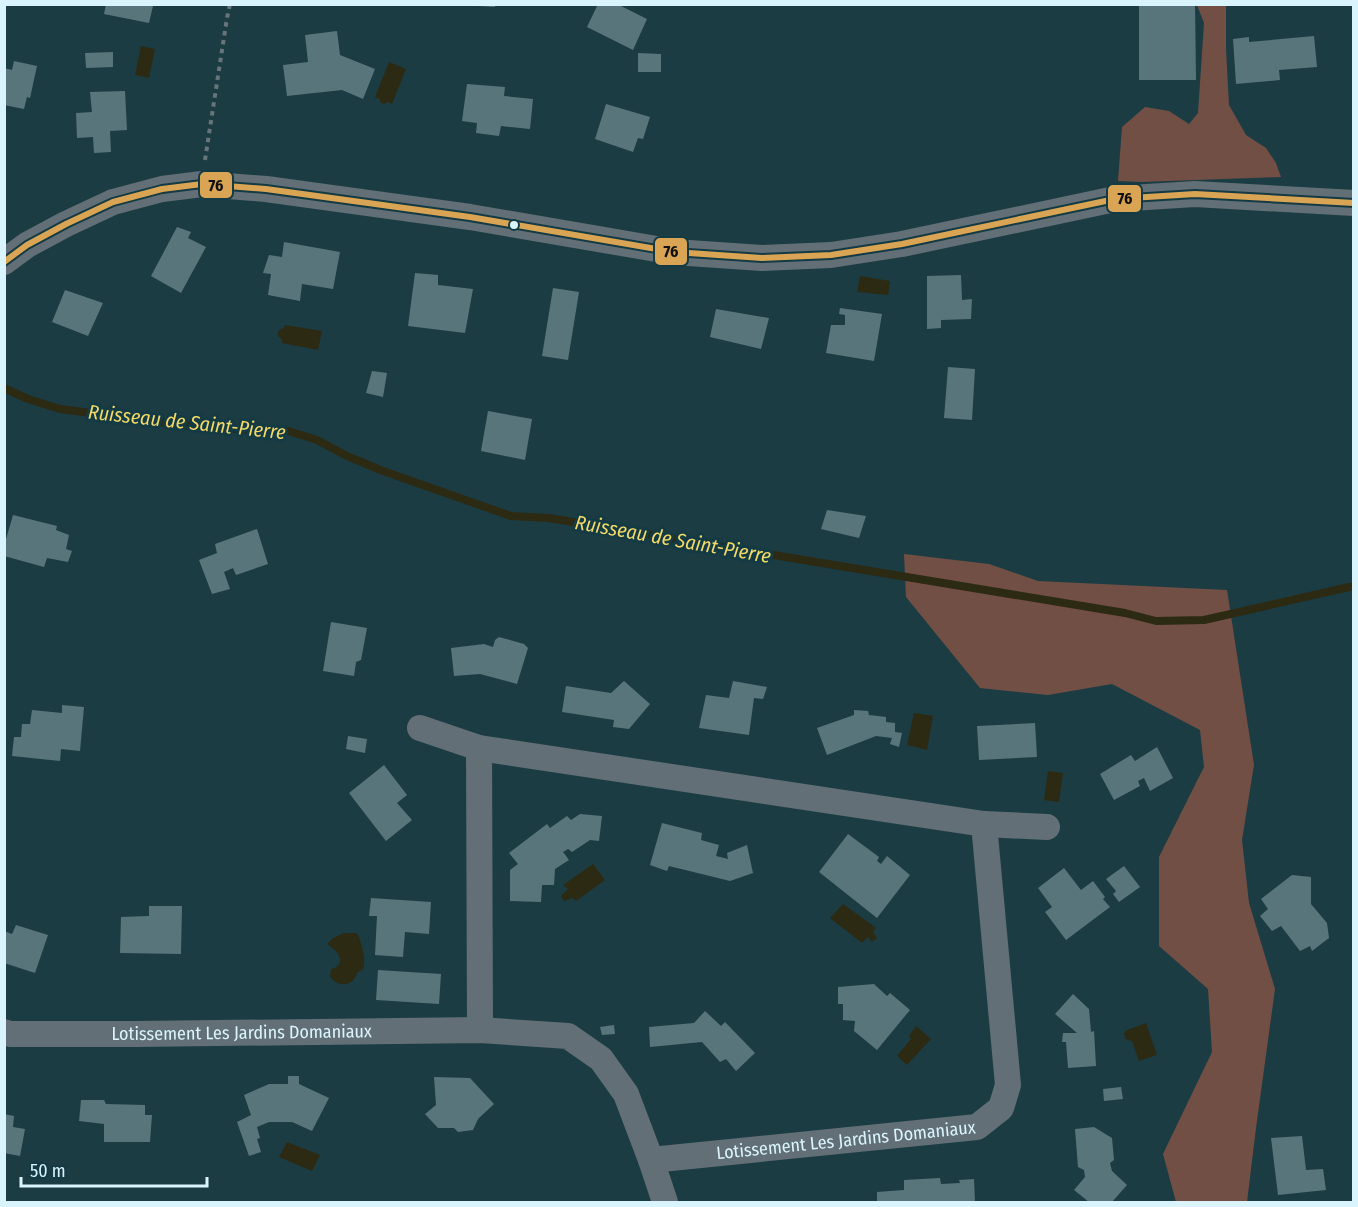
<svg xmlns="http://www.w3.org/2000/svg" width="1358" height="1207" viewBox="0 0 1358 1207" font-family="'Fira Sans Condensed',sans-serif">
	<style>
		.green { fill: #724f44 }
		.water { fill: #2c2a13 }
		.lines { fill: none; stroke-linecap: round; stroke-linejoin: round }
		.stream { stroke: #2c2a13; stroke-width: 8 }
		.building { fill: #58757c }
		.path { stroke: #67747a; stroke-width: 4; stroke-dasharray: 4.5 4.5; stroke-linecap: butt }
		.minor { stroke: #626f76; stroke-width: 26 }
		.bus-1-casing { stroke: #143a44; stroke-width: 10 }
		.bus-1 { stroke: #d9a453; stroke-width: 6 }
		.bus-dot { fill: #d9f4fc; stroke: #143a44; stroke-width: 2 }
		.labels { text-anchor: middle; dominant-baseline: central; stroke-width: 6; stroke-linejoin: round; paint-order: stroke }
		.street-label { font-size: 18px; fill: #d9f4fc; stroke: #143a44 }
		.water-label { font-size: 20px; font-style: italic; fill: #f2d968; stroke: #143a44 }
		.line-badge { stroke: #143a44; stroke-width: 2 }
		.pale-badge-label { font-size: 16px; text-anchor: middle; font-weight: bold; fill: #111 }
	</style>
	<rect width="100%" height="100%" fill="#1c3c43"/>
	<!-- green -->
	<path class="green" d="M1197,5H1226V49L1229,105L1246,135L1266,148L1276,163L1281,177L1141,182L1118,181L1122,127L1145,107L1169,111L1189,124L1198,113L1204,23Z
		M904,554L989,564L1038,581L1227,590L1254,765L1242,840L1249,903L1275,989L1256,1128L1247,1202H1176L1163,1154L1212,1052L1208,989L1159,946V857L1204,767L1200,730L1112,684L1048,695L980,688L906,597Z"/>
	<!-- water -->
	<path class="water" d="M141,46L155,49L149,78L135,75Z
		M389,62L406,69L392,104L388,102L384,104L380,102V99L375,97Z
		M860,276L890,281L888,295L857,292Z
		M285,325L322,331L318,350L282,343V340L278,336C278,331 279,329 284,328Z
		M914,713L933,716L927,750L907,745Z
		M1048,771L1063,773L1059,802L1044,800Z
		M593,864L605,880L576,901L572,898L564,901L561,896L568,889L563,885Z
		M843,904L876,928L873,932L877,938L872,942L868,937L862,943L830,918Z
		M344,933H357C362,943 366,959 363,969L357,973C353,987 337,988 330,976L331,969C349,964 337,950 327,944L333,938Z
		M1146,1023L1157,1055L1139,1061L1132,1041L1125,1039L1124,1033L1127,1030Z
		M916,1026L931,1039L907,1065L897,1056L911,1039L909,1036Z
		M287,1142L320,1155L312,1171L279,1157Z"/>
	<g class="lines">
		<!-- stream -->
		<path class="stream" d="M4,388L28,399L60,409L214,429L285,430L317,440L347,456L383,471L511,516L549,518L1125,613L1156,621L1204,620L1349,587H1354"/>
	</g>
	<!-- building -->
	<path class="building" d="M106,4L153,6L149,23L104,14Z
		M479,4H495V7L479,6Z
		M598,4H617L647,19L633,50L587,27Z
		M1195,4L1196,80H1139V5Z
		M337,31L340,55L375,69L363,99L342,90L287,96L283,65L308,62L305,35Z
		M1314,36L1317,67L1279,70L1280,80L1236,84L1233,39L1249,37V42Z
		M113,52V67L86,68L85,53Z
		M638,53L661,54V72H638Z
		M14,61L37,66L30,98L27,97L24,109L4,105V68L12,70Z
		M467,84L505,87L504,96L533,99L530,129L501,126L499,136L476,133L477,123L462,121Z
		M125,91L127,130L110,131L111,152L94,153L93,137L77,138L76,113L92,112L90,92Z
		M606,104L650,117L643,139L638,138L633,152L595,139Z
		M177,227L191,232L188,238L206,247L181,293L151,276Z
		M284,242L340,252L333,289L302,284L300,301L268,295L271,274L263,273L269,255L282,257Z
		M415,273L438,275V285L473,289L465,333L408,326Z
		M961,275L962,300L972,299L971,319L941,320V328L927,329V276Z
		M553,288L579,292L568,360L542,356Z
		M65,290L103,303L88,336L52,322Z
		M840,308L882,314L874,361L826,353L831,325H845V315L839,314Z
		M716,309L769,318L761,349L710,337Z
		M948,367L975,369L972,420L944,418Z
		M372,371L387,373L383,397L366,393Z
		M488,411L532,419L525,460L481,451Z
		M827,510L866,516L859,538L821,529Z
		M13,515L57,526L56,530L69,535L66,549L72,551L68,562L47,558L44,567L4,556V546Z
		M257,529L268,564L236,575L233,568L224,572L230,589L212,594L199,560L217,553L215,544Z
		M331,622L367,628L361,660L356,662L354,676L323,671Z
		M499,637L524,644L528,648L517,684L480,674L454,676L451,648L484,644L493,647L495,640Z
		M624,681L650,704L629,729L613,727L614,720L562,712L566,686L611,693Z
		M733,681L767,687L763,699L754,698L749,735L699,728L706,695L729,698Z
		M62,705L84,707L80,751L61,749L60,761L12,756L14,737H21L22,724H30L32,710L62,713Z
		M854,710L868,711L869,715L886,717V722L895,723V732L902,733L899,747L890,744L892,738L876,736L827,755L817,728L854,715Z
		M1035,723L1037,757L979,760L977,726Z
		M348,736L367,739L365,753L346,749Z
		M1157,747L1173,778L1150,791L1144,778L1138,781L1140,786L1114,800L1100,774L1131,755L1135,761Z
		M384,765L407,795L397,803L412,820L386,841L349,793Z
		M580,814L602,816L599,841L590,840L572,852L568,849L563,852L569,860L555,869L554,885H542L541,902L510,901V870L518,864L509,853L547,824L550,828L567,816L571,820Z
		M662,823L702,833L701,840L719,845L716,856L728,859L727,853L747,845L753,873L730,881L669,866L667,871L650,865Z
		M848,834L879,857L877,861L881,864L887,856L910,875L877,918L819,872Z
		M1124,866L1140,887L1119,902L1113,894L1116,891L1106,879Z
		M1064,868L1081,890L1093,881L1105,897L1103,899L1110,907L1066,940L1045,912L1052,907L1038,888Z
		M1292,875L1311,877V904L1327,923L1329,938L1312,951L1310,946L1300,951L1281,926L1272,931L1260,916L1268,909L1261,899Z
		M371,898L431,902L429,934L405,932L403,957L375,955L377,916H369Z
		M149,906H182L181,954L120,953L121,917L149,916Z
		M16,925L48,935L35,973L4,963V931L12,934Z
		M378,970L441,974L439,1004L376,1000Z
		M874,984L887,996L890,993L910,1010L877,1050L854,1031L855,1021L843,1020V1004H838V987Z
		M1073,994L1089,1009L1091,1032L1094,1031L1096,1066L1068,1068L1066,1042H1062L1063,1033H1077L1055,1014Z
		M705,1011L721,1026L725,1022L755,1053L736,1071L726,1059L720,1062L702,1042L650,1047L649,1027L694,1023Z
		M614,1025L615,1034L602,1035L600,1027Z
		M288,1076H299V1084L329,1098L312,1131L292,1122H269L257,1127L260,1138L257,1139L261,1152L249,1156L237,1122L251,1115L244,1095L269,1084H288Z
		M434,1077L470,1078L494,1104L478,1119L473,1130L458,1132L454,1128H438L425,1114L436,1105Z
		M1121,1087L1123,1099L1104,1101L1103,1089Z
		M81,1100H104L106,1104L145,1105V1115H152L150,1142H104V1124L79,1121Z
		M4,1114L14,1116L13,1127L25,1129L20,1156L4,1153Z
		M1094,1127L1112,1138L1114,1160L1110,1163L1112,1171L1127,1185L1112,1202H1089L1074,1190L1085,1177L1084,1170L1078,1167L1075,1129Z
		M1302,1136L1306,1170L1323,1169L1326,1190L1278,1195L1271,1138Z
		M940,1178L941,1184L960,1183L959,1180L974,1179L975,1202H877V1192L904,1190V1180Z"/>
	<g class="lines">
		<!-- path -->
		<path class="path" d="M205,160L227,18L230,4"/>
		<!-- minor -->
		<g class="minor">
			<path d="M4,262L27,245L66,224L113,202L162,189L202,184L266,189L470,217L674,252L762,258L831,255L902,244L1115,199L1195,194L1354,203"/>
			<path d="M420,728L479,748L984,824L1047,827"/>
			<path d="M479,748L480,1030"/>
			<path id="s1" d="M4,1032L10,1034H137L480,1030L568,1036L601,1059L626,1094L651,1160L665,1202"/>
			<path id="s2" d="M651,1160L977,1127L1001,1108L1008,1085L984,824"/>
		</g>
		<!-- bus-1 casing -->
		<g class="bus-1-casing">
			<path id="bus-1" d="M4,262L27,245L66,224L113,202L162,189L202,184L266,189L470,217L674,252L762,258L831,255L902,244L1115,199L1195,194L1354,203"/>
		</g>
		<!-- bus-1 -->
		<use href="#bus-1" class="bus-1"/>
	</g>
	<!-- markers -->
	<circle class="bus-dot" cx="514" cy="225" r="5"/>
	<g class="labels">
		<!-- street labels -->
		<g class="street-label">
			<text stroke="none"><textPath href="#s1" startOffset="238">Lotissement Les Jardins Domaniaux</textPath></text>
			<text stroke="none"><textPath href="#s2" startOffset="196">Lotissement Les Jardins Domaniaux</textPath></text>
		</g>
		<!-- water labels -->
		<g class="water-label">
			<text transform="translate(187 422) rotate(6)">Ruisseau de Saint-Pierre</text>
			<text transform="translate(673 539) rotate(10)">Ruisseau de Saint-Pierre</text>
		</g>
	</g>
	<g class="line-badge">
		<rect x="199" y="171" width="34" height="28" rx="6" fill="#d9a453"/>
		<rect x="1107" y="184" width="35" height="29" rx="6" fill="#d9a453"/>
		<rect x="654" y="237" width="34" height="29" rx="6" fill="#d9a453"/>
	</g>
	<g class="pale-badge-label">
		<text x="216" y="191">76</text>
		<text x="1125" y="204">76</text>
		<text x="671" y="257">76</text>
	</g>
	<!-- border -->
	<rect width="1358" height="1207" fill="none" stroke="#d9f4fc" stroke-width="12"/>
	<!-- scale -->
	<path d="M21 1177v9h186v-9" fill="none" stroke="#d9f4fc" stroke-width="3"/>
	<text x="30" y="1177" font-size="18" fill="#d9f4fc" stroke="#143a44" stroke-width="4.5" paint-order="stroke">50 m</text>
</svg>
